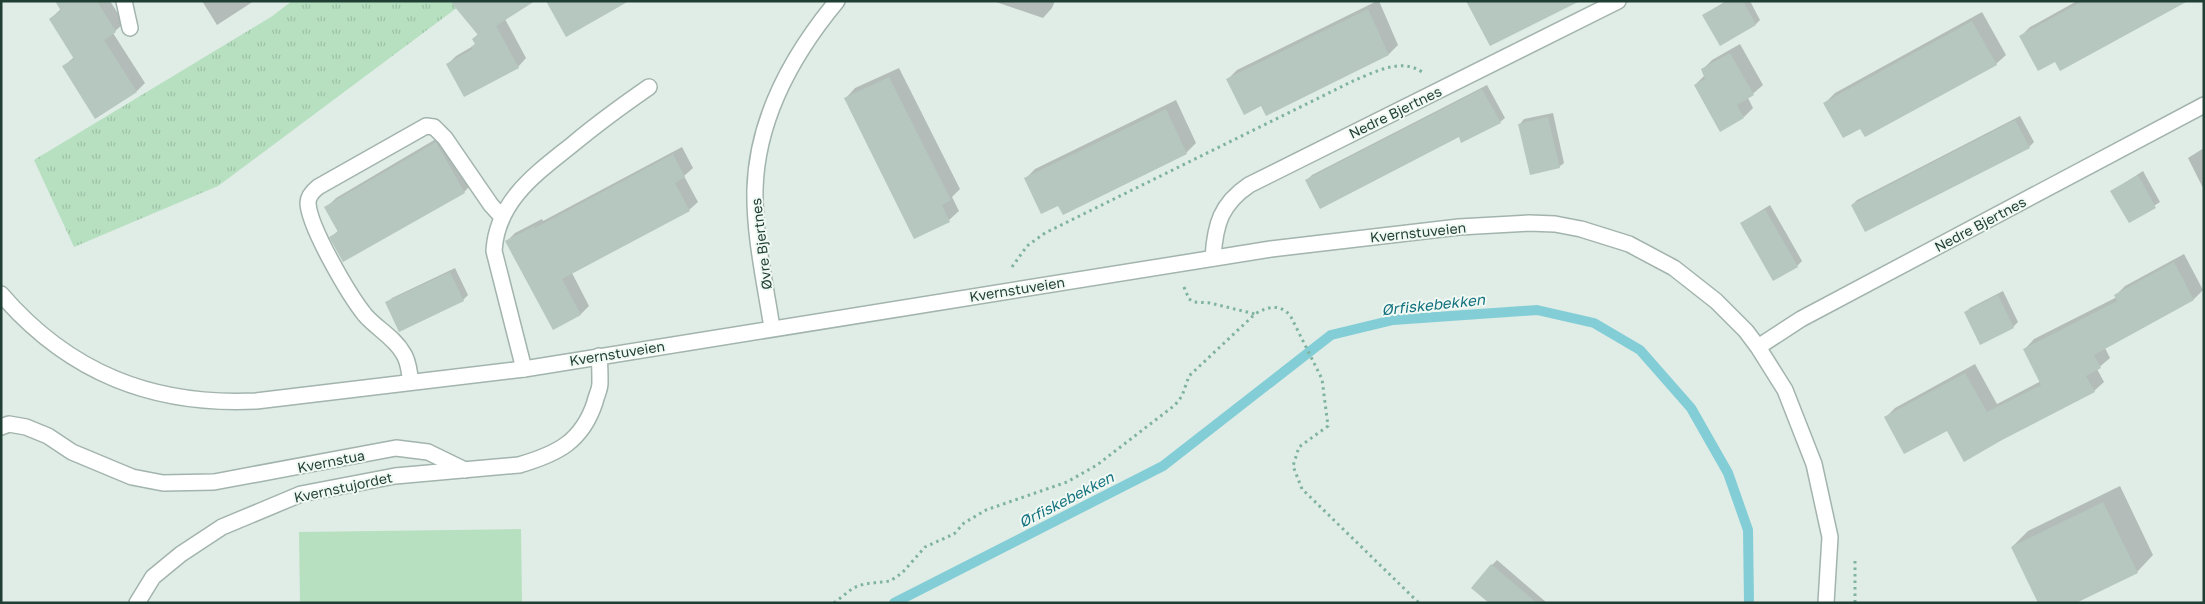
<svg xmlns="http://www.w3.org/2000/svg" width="2205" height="604" viewBox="0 0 2205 604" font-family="'Golos Text',sans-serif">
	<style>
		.grass { fill: url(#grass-tufts) }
		.park { fill: #b7e0c0 }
		.shadow { fill: #0003 }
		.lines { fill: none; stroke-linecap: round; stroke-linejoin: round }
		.stream { stroke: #83ced6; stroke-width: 10 }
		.building { fill: #b5c7bf }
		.service-casing { stroke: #a2b4ad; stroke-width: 18 }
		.minor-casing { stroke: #a2b4ad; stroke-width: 18 }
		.path { stroke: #7eb39f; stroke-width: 3; stroke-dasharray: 2.5 4; stroke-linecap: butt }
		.service { stroke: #fff; stroke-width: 15 }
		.minor { stroke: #fff; stroke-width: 15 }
		.labels { text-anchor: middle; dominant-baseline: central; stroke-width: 4; stroke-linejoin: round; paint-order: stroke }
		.street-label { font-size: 14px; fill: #1f3e34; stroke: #f1f9f4 }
		.water-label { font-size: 15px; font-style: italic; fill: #15737f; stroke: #f1f9f4 }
	</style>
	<defs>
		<pattern id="grass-tufts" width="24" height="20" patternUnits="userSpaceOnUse" patternTransform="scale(1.25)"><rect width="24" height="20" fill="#b7e0c0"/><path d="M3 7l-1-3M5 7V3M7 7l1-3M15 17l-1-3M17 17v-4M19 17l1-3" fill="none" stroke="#9dc1a6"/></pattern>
	</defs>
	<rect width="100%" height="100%" fill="#e0ece6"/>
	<!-- grass -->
	<path class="grass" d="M292,1H466L218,186L74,247L34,160L271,17Z"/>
	<!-- park -->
	<path class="park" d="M521,529L522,603H300L299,532Z"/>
	<!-- shadow -->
	<path class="shadow" d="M56,1H110L124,23L113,33L145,83L137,91L63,67L74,57L50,19L61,9Z
		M202,1H254L217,25Z
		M993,1H1055L1052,8L1043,18Z
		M1377,1H1379L1398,45L1389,54L1262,105L1228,79L1237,70Z
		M1726,1H1750L1760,20L1756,24L1704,15Z
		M2077,1H2184L2056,60L2021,36L2030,27Z
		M1982,12L2006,55L1996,64L1861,127L1825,103L1835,93Z
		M505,19L526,58L518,67L448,64L456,56L473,46L476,43L473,39L478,34Z
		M1740,44L1763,85L1748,98L1753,108L1744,117L1695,85L1705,75L1702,70L1712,60Z
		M899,68L960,189L952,197L959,211L949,220L846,98L855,88Z
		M1487,85L1505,118L1500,122L1307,180L1312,175Z
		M1176,100L1196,143L1186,153L1058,204L1026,178L1035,169Z
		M1553,113L1564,163L1559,167L1520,124L1524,119Z
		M2020,116L2034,142L2029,147L1852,205L1857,200Z
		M446,133L474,182L464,192L331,237L339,230L326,208L336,198Z
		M682,147L693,168L684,176L698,202L689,210L572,273L589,306L581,314L554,328L507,241L515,233L542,219L543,221Z
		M2204,148V188H2203L2188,158Z
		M2143,171L2160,202L2129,222L2112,191Z
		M1770,205L1802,261L1797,266L1741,223Z
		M2184,254L2203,290L2194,299L2105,348L2110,358L2097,369L2104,382L2094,391L1947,429L1885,418L1895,408L1975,364L1997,404L2041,381L2025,349L2034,339L2117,297L2116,295L2125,286Z
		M455,268L468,295L463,300L387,303L392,298Z
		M2003,291L2018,322L2013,327L1965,313L1970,308Z
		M2120,486L2153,555L2137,572L2012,547L2028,531Z
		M1497,560L1547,603H1491L1492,565Z"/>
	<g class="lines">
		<!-- stream -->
		<path class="stream" d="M894,603L1163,466L1331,335L1393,320L1537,310L1594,323L1640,350L1691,408L1728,473L1748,530L1749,603"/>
	</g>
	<!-- building -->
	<path class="building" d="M55,1H97L116,32L104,40L137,92L95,119L62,66L74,59L49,19L61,11Z
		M450,1H535L496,26L519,68L464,97L446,64L473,49L471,47L475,44L472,39L478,35Z
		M546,1H629L566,37Z
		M1466,1H1580L1490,46Z
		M1727,1H1743L1756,25L1720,46L1702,15Z
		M2083,1H2188L2060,71L2055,62L2038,71L2019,36Z
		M1368,9L1389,55L1266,116L1261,106L1244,115L1226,79Z
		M1972,21L1997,65L1865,137L1860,129L1843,138L1823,103Z
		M1730,53L1754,95L1737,105L1744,118L1720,132L1694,85L1705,79L1701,69Z
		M889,77L951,200L942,205L950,222L914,239L844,98Z
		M1482,89L1501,123L1461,143L1459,137L1320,209L1305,180Z
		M1166,109L1187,154L1063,215L1058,206L1041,214L1024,178Z
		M1548,117L1560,168L1530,175L1518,124Z
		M2015,120L2030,148L1865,232L1851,205Z
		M436,142L465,193L343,262L329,237L338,232L324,207Z
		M673,154L685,177L675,183L690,211L562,279L581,315L553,330L505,241L534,226L535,228Z
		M2138,175L2156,208L2129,223L2110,191Z
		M1765,209L1798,267L1773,281L1740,223Z
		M2174,262L2194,300L2094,355L2101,368L2086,376L2095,392L2002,440L1964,462L1947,431L1904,454L1884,417L1965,373L1987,412L2041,385L2023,349L2117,301L2114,295Z
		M450,272L464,301L399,332L385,302Z
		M1998,295L2014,328L1980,345L1964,312Z
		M2103,502L2138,573L2076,603H2038L2011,547Z
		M1491,564L1537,603H1489L1471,588Z"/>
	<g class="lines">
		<!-- service casing -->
		<g class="service-casing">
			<path id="service" d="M124,1L130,28
				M1213,258C1215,224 1221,204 1249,185L1618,1
				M524,369L494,251C497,200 537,173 573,144C597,124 623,105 649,87
				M411,382C409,373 409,361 403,353C395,338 376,328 365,315C349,295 309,227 308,203C308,196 313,191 318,187L426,126L434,127L445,138L491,205L502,217
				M1,427L9,424L26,427L48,436L72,452L132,477L163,483L214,482L396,448L428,452L465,470"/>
		</g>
		<!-- minor casing -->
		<g class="minor-casing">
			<path id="minor" d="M1,294C69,373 153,406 256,401L524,369L1271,249L1459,227L1529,223L1555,224L1581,229L1629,244L1674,268L1716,301L1746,331L1758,347L1785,390L1814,464L1830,537L1826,603
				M772,328C765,282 754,236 755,189C757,119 793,54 837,1
				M1758,347L1801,319L2204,105
				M137,603L153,577L181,554L222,527L301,494L395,476L519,465C557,454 582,442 595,402C596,396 600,390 600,383C600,374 600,365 599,356"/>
		</g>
		<!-- path -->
		<path class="path" d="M1012,267L1027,246L1045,233L1353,81C1373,73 1401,57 1422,72
			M1184,287L1189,299L1194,302L1210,303L1255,314
			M1855,561V603
			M834,603L853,588L864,584L890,581L902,573L925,547L954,534L964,523L986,510L1067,482L1097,465L1175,405L1182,396L1189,376L1255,314C1269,306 1279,304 1290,315L1322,379L1328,426L1299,447L1293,466L1302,489L1419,603"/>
		<!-- service -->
		<use href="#service" class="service"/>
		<!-- minor -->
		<use href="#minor" class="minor"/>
	</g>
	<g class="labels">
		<!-- street labels -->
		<g class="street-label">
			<text transform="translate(1395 112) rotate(-26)">Nedre Bjertnes</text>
			<text transform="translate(1980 224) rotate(-28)">Nedre Bjertnes</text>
			<text transform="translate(1418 232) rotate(-6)">Kvernstuveien</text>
			<text transform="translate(761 244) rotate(-97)">Øvre Bjertnes</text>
			<text transform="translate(1017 289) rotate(-9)">Kvernstuveien</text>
			<text transform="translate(617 353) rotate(-9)">Kvernstuveien</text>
			<text transform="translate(331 461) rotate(-11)">Kvernstua</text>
			<text transform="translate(343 487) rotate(-12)">Kvernstujordet</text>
		</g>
		<!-- water labels -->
		<g class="water-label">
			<text transform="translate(1433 304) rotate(-6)">Ørfiskebekken</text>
			<text transform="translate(1066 499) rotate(-27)">Ørfiskebekken</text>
		</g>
	</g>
	<!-- border -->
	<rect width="2205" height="604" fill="none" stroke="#1f3e34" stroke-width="5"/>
</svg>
